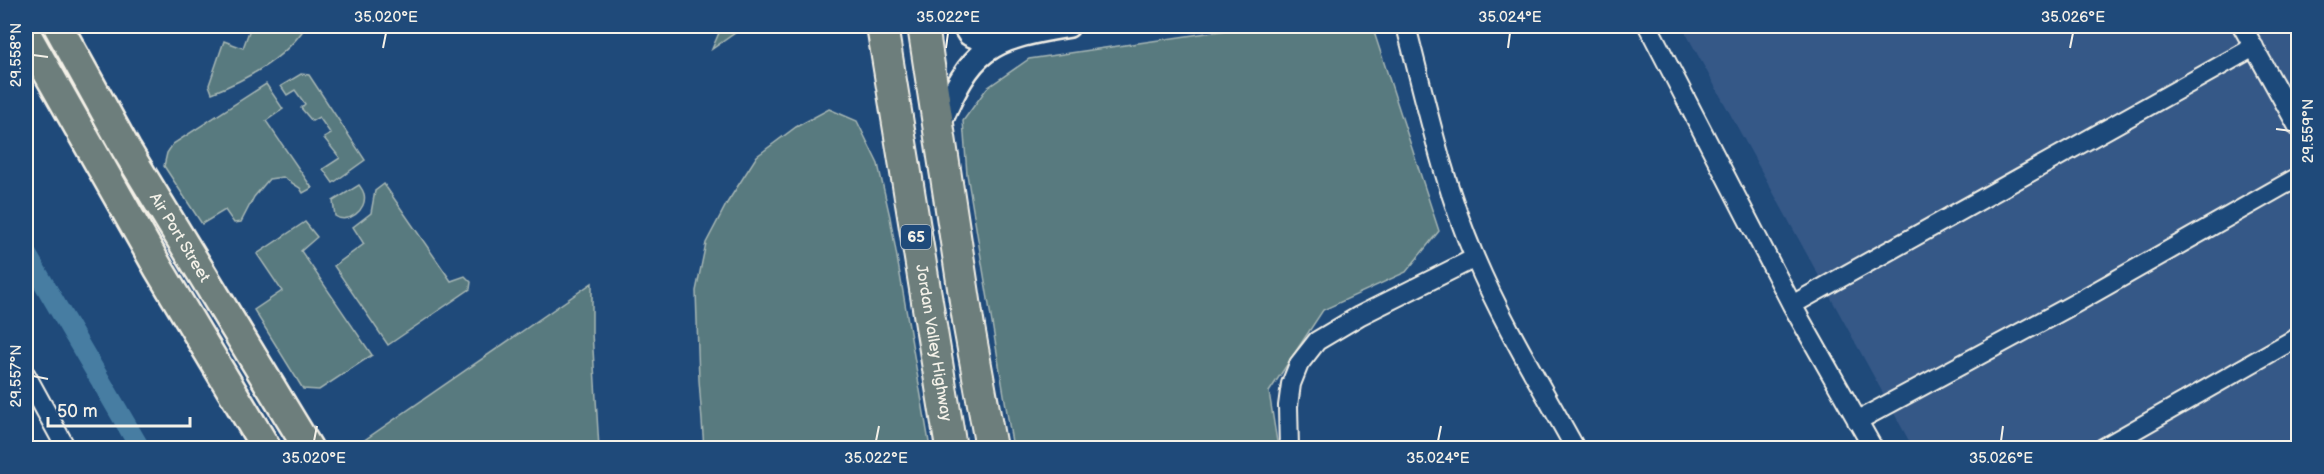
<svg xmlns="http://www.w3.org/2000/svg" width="2324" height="474" viewBox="0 0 2324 474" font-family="'Balsamiq Sans',sans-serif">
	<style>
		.built { fill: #345887 }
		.green { fill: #587a7f; stroke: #a6b6b4; stroke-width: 1.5 }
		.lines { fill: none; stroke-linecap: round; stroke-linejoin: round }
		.canal { stroke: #467da2; stroke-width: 20 }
		.minor-casing { stroke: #f4f1e8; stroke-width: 22 }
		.tertiary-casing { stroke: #f4f1e8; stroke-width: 27 }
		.primary-casing { stroke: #f4f1e8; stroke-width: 33 }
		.trunk-casing { stroke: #f4f1e8; stroke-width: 34 }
		.minor { stroke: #1f4a7a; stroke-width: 18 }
		.tertiary { stroke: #1f4a7a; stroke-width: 22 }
		.primary { stroke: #6d7e7c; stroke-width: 28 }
		.trunk { stroke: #6d7e7c; stroke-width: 30 }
		.ticks { fill: none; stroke: #f4f1e8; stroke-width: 2 }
		.labels { text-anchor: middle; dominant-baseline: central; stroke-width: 4.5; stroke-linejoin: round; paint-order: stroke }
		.shield { fill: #1f4a7a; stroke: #b4bfc7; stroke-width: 1.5 }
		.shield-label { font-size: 15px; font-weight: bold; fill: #f4f1e8 }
		.street-label { font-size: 16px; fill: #f4f1e8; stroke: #1f4a7a }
		.neatline { fill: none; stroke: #f4f1e8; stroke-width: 2 }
		.ticks-label { font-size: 15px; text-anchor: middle; fill: #f4f1e8 }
	</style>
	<rect width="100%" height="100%" fill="#1f4a7a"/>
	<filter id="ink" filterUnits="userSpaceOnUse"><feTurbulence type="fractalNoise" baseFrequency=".0167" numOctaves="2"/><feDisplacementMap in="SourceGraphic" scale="12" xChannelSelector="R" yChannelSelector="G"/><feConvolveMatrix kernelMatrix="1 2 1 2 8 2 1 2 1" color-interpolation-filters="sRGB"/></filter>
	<g filter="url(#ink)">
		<!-- built -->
		<path class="built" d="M1682,26H2298V448H1913Z"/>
		<!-- green -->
		<path class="green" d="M251,26H278L289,28L290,26H306C285,59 248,79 212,93L209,85L224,41L243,48Z
			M722,26H745L712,49Z
			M1255,26H1365L1373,29L1439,231L1406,272L1323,310L1269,392L1278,448H1013L967,174L963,121L987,88L1029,59Z
			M301,74L309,75L365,160L333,183L323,169L340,158L324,138L331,134L319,117L312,121L301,108L305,104L295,90L287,95L281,86Z
			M266,84L283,109L266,121L312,188L303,193L300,188L283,177L269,179L254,197L241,222L234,223L225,210L202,224L164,166L167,153L173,144Z
			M829,109L857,121L878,164L890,217L930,448H704L699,380L696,291L706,243L727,203L757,156L796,127Z
			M384,184L451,281L465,276L471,282L470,289L388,345L334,266L364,244L353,227L371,213L375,191Z
			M359,185C361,188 363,190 364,194C368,210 347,225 335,216L333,201Z
			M305,222L317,237L301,251L372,355L319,390L303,389L254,310L282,291L257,254Z
			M592,283V333L599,448H353Z"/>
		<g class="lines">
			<!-- canal -->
			<path class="canal" d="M26,253L140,448"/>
			<!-- minor casing -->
			<g class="minor-casing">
				<path id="minor" d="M1406,26C1426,103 1443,184 1475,258C1503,324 1541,386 1575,448
					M1648,26L1792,305L1873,448
					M2242,26L2298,127
					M1792,305L2254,47
					M26,375L66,448
					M1857,421L2074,304L2298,177
					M1289,448L1288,406L1291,384L1299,364L1317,341L1359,316L1475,258
					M2103,448L2298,337"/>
			</g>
			<!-- tertiary casing -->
			<g class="tertiary-casing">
				<path id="tertiary" d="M964,26L969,34L993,44
					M939,125C972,48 987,39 1068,26"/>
			</g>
			<!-- primary casing -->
			<g class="primary-casing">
				<g id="primary">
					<path id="s1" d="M58,26L126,149L308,448"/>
					<path d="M26,34L159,269L266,448"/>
				</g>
			</g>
			<!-- trunk casing -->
			<g class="trunk-casing">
				<g id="trunk">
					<path id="s2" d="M882,26L951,448"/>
					<path d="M923,26L969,327L991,448"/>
				</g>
			</g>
			<!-- minor -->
			<use href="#minor" class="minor"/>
			<!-- tertiary -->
			<use href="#tertiary" class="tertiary"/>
			<!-- primary -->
			<use href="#primary" class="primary"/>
			<!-- trunk -->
			<use href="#trunk" class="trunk"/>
		</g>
	</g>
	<!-- ticks -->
	<path class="ticks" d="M383,48L386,33M946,48L948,33M1508,48L1510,33M2070,48L2073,33M33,55L48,57M2276,129L2291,131M33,376L48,379M314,441L317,426M876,441L879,426M1438,441L1441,426M2001,441L2003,426"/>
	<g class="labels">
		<!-- shield labels -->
		<rect class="shield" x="901" y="225" width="30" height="24" rx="4.5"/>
		<g class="shield-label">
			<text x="916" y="237">65</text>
		</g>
		<!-- street labels -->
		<g class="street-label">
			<text stroke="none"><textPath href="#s1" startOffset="244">Air Port Street</textPath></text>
			<text stroke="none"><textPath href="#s2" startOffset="321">Jordan Valley Highway</textPath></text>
		</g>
	</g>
	<!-- margin -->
	<rect width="2324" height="474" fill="none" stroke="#1f4a7a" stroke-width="66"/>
	<!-- scale -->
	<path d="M48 417v9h142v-9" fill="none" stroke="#f4f1e8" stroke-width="3"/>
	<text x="57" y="417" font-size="18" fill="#f4f1e8" stroke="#1f4a7a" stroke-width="4.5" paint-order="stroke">50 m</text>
	<rect x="33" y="33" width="2258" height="408" class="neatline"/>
	<g class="ticks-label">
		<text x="386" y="22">35.020°E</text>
		<text x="948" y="22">35.022°E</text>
		<text x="1510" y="22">35.024°E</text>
		<text x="2073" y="22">35.026°E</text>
		<text transform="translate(16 55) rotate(-90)" y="5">29.558°N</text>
		<text transform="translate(2308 131) rotate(-90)" y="5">29.559°N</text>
		<text transform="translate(16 376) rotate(-90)" y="5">29.557°N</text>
		<text x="314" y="463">35.020°E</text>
		<text x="876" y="463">35.022°E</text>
		<text x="1438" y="463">35.024°E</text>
		<text x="2001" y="463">35.026°E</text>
	</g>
</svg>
